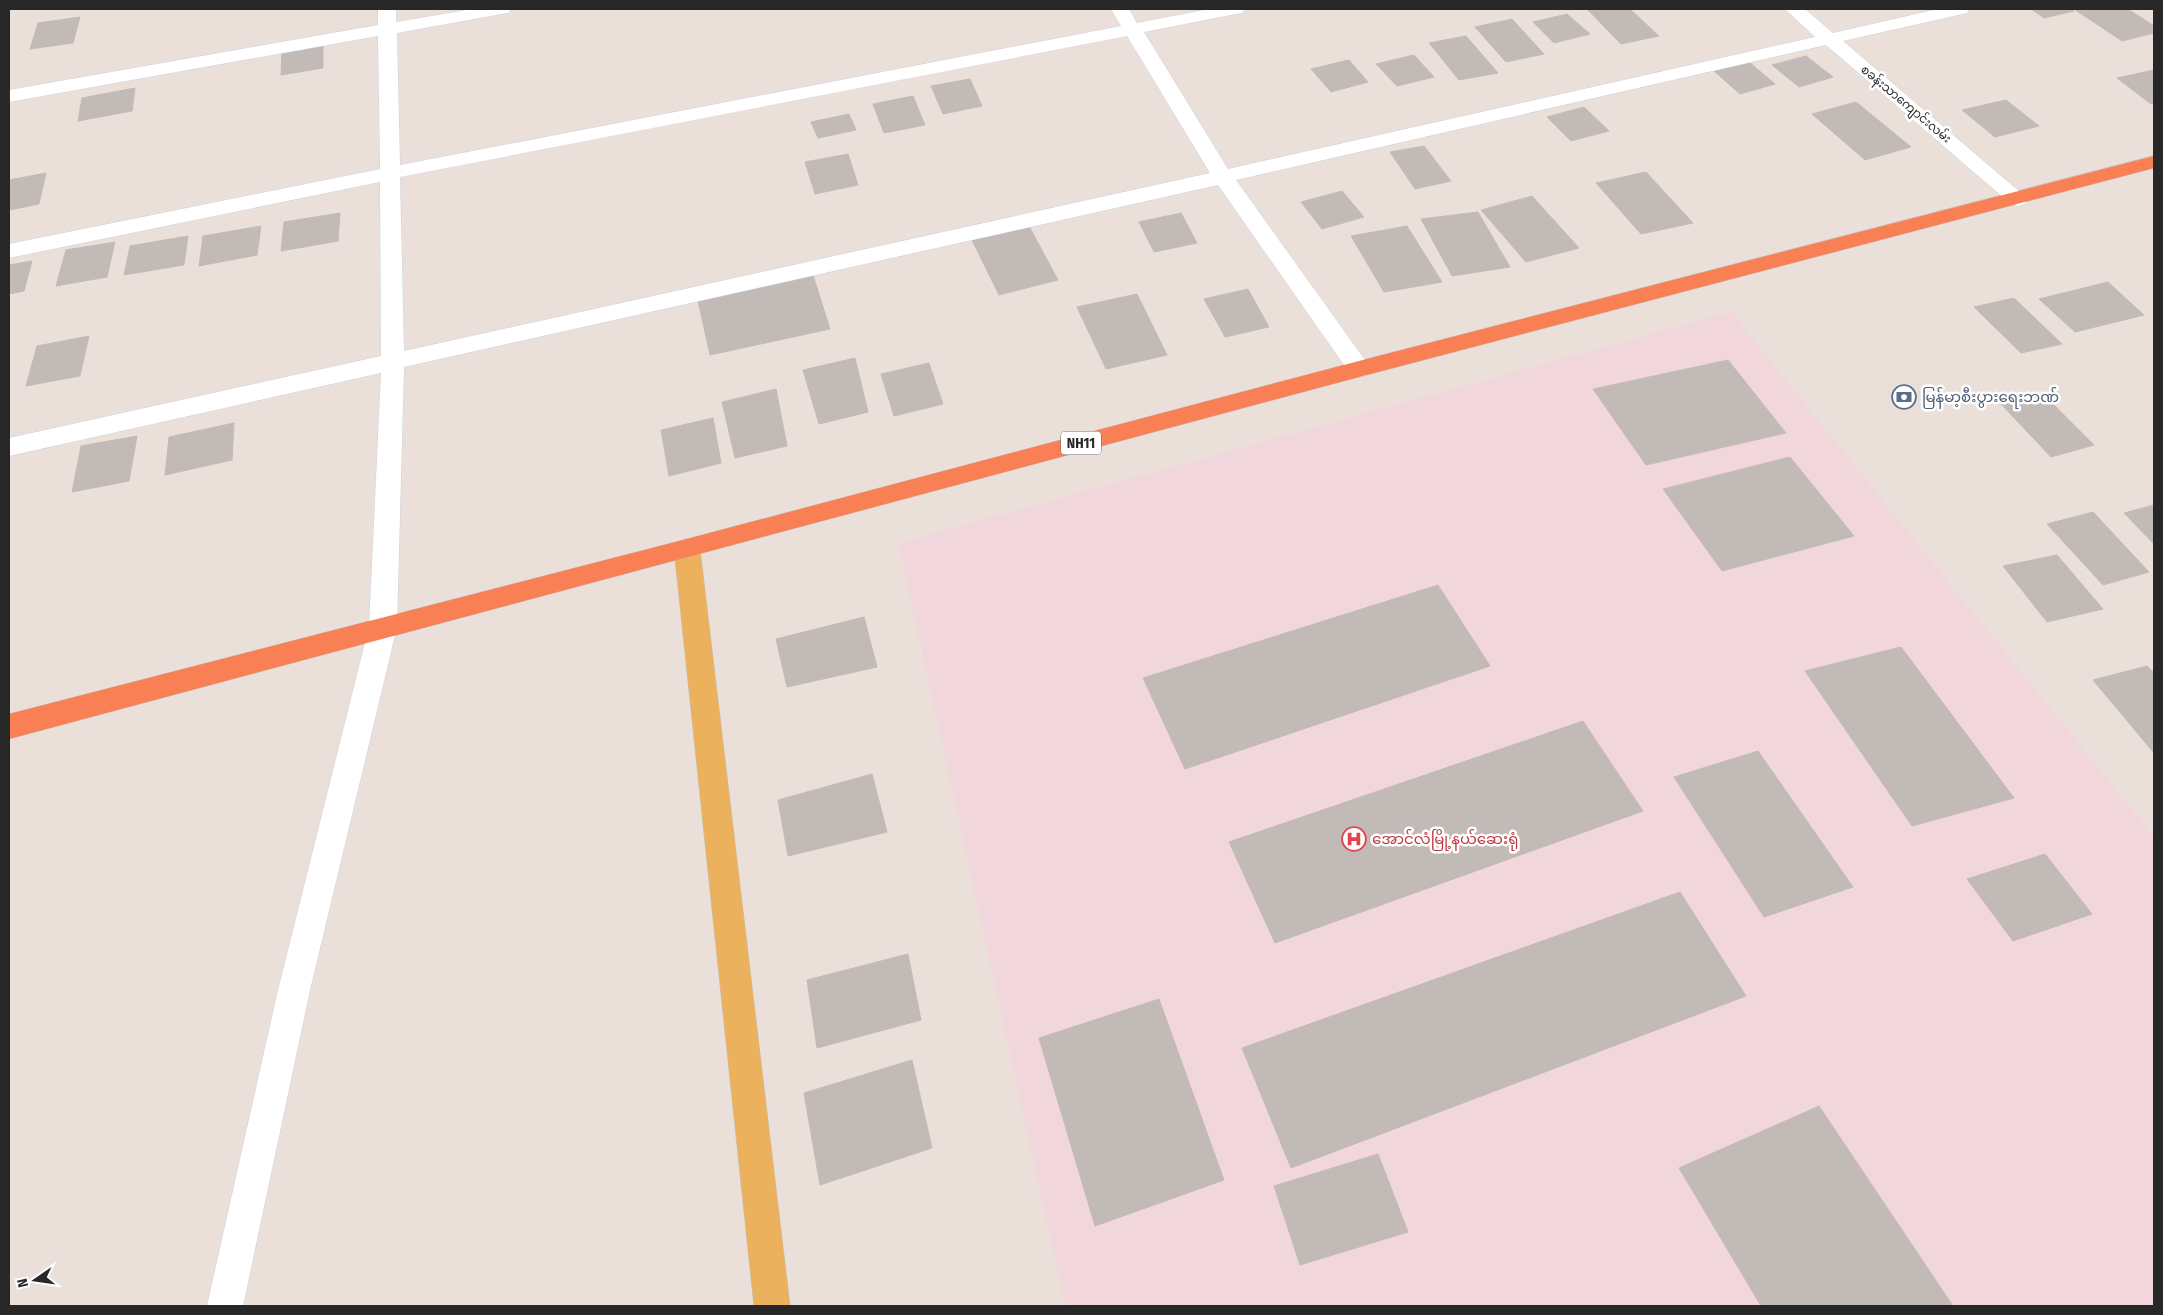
<svg xmlns="http://www.w3.org/2000/svg" width="2163" height="1315" viewBox="0 0 2163 1315" font-family="'Fira Sans Condensed','Noto Sans Myanmar',sans-serif">
	<style>
		.medical { fill: #f1d6dc }
		.building { fill: #c2bab6; stroke: #c5bbb3 }
		.lines { fill: none; stroke-linecap: round; stroke-linejoin: round }
		.street-casing { stroke: #ccd2dc; stroke-width: 1 }
		.primary-casing { stroke: #c3c3c3; stroke-width: 1 }
		.highway-casing { stroke: #c3c3c3; stroke-width: 1 }
		.street { fill: #fff; fill-rule: evenodd }
		.primary { fill: #ebb15c; fill-rule: evenodd }
		.highway { fill: #f97f55; fill-rule: evenodd }
		.labels { text-anchor: middle; dominant-baseline: central; stroke-width: 5; stroke-linejoin: round; paint-order: stroke }
		.far-street-label { font-size: 12px; fill: #272727; stroke: #fff }
		.shield { fill: #fff; stroke: #686868; stroke-width: 1 }
		.shield-label { font-size: 14px; font-weight: bold; fill: #272727 }
		.service-label { font-size: 15px; fill: #4e5e75; stroke: #fff; text-anchor: start }
		.health-label { font-size: 15px; fill: #be3a42; stroke: #fff; text-anchor: start }
	</style>
	<rect width="100%" height="100%" fill="#eae0d9"/>
	<!-- medical -->
	<path class="medical" d="M1731,312L2154,837V1306H1065L898,543Z"/>
	<!-- building -->
	<path class="building" d="M1587,9H1630L1659,36L1621,44Z
		M2031,9H2070L2074,11L2044,18Z
		M2074,9H2128L2154,26V33L2122,41Z
		M1567,14L1590,34L1554,43L1533,22Z
		M80,17L73,43L30,49L38,23Z
		M1512,19L1544,54L1506,62L1475,27Z
		M1466,36L1498,73L1459,80L1429,43Z
		M323,41V68L281,75L282,49Z
		M1414,55L1434,77L1397,86L1376,64Z
		M1806,56L1833,77L1799,87L1772,65Z
		M1349,60L1368,82L1331,92L1311,69Z
		M1749,62L1775,84L1740,94L1714,71Z
		M2154,70V103L2151,104L2117,78Z
		M970,79L982,106L943,114L931,86Z
		M135,88L132,111L78,121L82,98Z
		M913,96L925,125L884,133L873,104Z
		M2006,100L2039,126L1995,137L1962,110Z
		M1856,102L1911,147L1865,160L1812,114Z
		M1584,107L1609,131L1571,141L1547,117Z
		M849,114L856,130L818,138L811,122Z
		M1424,146L1451,181L1415,189L1390,152Z
		M848,154L858,185L815,194L805,162Z
		M1646,172L1693,223L1641,234L1596,183Z
		M46,173L39,204L9,210V180Z
		M1342,191L1364,217L1322,229L1301,202Z
		M1532,196L1579,248L1526,262L1481,210Z
		M1478,212L1510,267L1452,276L1421,219Z
		M340,213L338,241L281,251L284,222Z
		M1181,213L1197,243L1154,252L1139,222Z
		M261,226L257,255L199,266L203,236Z
		M1029,226L1058,280L999,295L972,240Z
		M1407,226L1442,282L1384,292L1351,236Z
		M188,236L184,265L124,275L130,246Z
		M115,242L107,277L56,286L66,250Z
		M32,261L24,291L9,294V265Z
		M812,272L830,329L710,355L697,296Z
		M2108,282L2144,315L2075,332L2039,299Z
		M1248,289L1269,327L1225,337L1204,299Z
		M1137,294L1167,355L1106,369L1077,307Z
		M2014,298L2062,344L2021,353L1974,307Z
		M89,336L80,376L26,386L37,346Z
		M855,358L868,412L819,424L803,370Z
		M1728,360L1786,433L1646,465L1593,389Z
		M929,363L943,404L894,416L881,374Z
		M776,389L787,446L735,458L722,402Z
		M2043,394L2094,445L2051,457L2001,404Z
		M713,418L721,463L669,476L661,430Z
		M234,423L232,460L165,475L169,437Z
		M137,436L129,481L72,492L81,446Z
		M1790,457L1854,536L1722,571L1663,489Z
		M2154,505V544L2124,513Z
		M2093,512L2149,572L2103,585L2047,524Z
		M2057,555L2103,609L2047,622L2003,566Z
		M1438,585L1490,666L1185,769L1143,678Z
		M864,617L877,667L787,687L776,639Z
		M1901,647L2014,798L1912,826L1805,671Z
		M2147,666L2154,673V753L2093,680Z
		M1583,721L1643,811L1275,943L1229,842Z
		M1758,751L1853,887L1764,917L1674,777Z
		M872,774L887,832L788,856L778,800Z
		M2045,854L2092,914L2013,941L1967,879Z
		M1680,892L1746,996L1291,1168L1242,1048Z
		M908,954L921,1020L817,1048L807,980Z
		M1159,999L1224,1180L1095,1226L1039,1038Z
		M912,1060L932,1148L820,1185L804,1093Z
		M1819,1106L1953,1306H1761L1679,1168Z
		M1378,1154L1408,1232L1300,1265L1274,1186Z"/>
	<g class="lines">
		<!-- street casing -->
		<g class="street-casing">
			<path id="street" d="M378,9H396V22L473,9H511L508,13L502,14L397,33L400,165L1121,26L1111,9H1129L1137,23L1209,9H1245L1242,13L1236,14L1144,32L1228,169L1815,37L1785,9H1805L1833,33L1938,9H1970L1967,13L1843,41L2028,199L2025,204L2018,206L2011,204L1826,45L1236,180L1367,363L1371,369L1367,375L1359,377L1351,375L1218,185L404,367L397,627L310,990L243,1306H207L278,990L369,627L381,373L9,456V438L381,356L380,182L9,258V244L380,169L378,36L9,102V90L378,25ZM1127,36L1210,173L404,351L400,177Z"/>
		</g>
		<!-- primary casing -->
		<g class="primary-casing">
			<path id="primary" d="M687,539L696,542L700,549L790,1306H754L674,549L678,542Z"/>
		</g>
		<!-- highway casing -->
		<g class="highway-casing">
			<path id="highway" d="M2154,156V168L1359,377L9,739V714L687,539L1359,361Z"/>
		</g>
		<!-- street -->
		<use href="#street" class="street"/>
		<!-- primary -->
		<use href="#primary" class="primary"/>
		<!-- highway -->
		<use href="#highway" class="highway"/>
	</g>
	<!-- icons -->
	<defs>
		<g id="bank-ring" transform="scale(1.25)"><circle r="9.5" fill="#fff" stroke="#5c6f8a" stroke-width="1.5"/><path d="M-6-4H6V4H-6ZM0-2.3a2.3 2.3 0 1 0 0 4.6a2.3 2.3 0 1 0 0-4.6Z" fill="#5c6f8a"/></g>
		<g id="hospital-ring" transform="scale(1.25)"><circle r="9.5" fill="#fff" stroke="#e0444e" stroke-width="1.5"/><path d="M-5-5h3v3.5h4V-5h3V5h-3V1.5h-4V5h-3Z" fill="#e0444e"/></g>
	</defs>
	<g fill-rule="evenodd">
		<use href="#bank-ring" x="1904" y="397"/>
		<use href="#hospital-ring" x="1354" y="839"/>
	</g>
	<g class="labels">
		<!-- far-street labels -->
		<g class="far-street-label">
			<text transform="translate(1906 104) rotate(40)">စခန်းသာကျောင်းလမ်း</text>
		</g>
		<!-- shield labels -->
		<rect class="shield" x="1061" y="431.5" width="40" height="23" rx="4"/>
		<g class="shield-label">
			<text x="1081" y="443">NH11</text>
		</g>
		<!-- service labels -->
		<g class="service-label">
			<text x="1922" y="397">မြန်မာ့စီးပွားရေးဘဏ်</text>
		</g>
		<!-- health labels -->
		<g class="health-label">
			<text x="1372" y="839">‌အောင်လံမြို့နယ်ဆေးရုံ</text>
		</g>
	</g>
	<!-- border -->
	<rect width="2163" height="1315" fill="none" stroke="#272727" stroke-width="20"/>
	<!-- north arrow -->
	<g transform="translate(35 1280) rotate(257)" stroke="#ffffff" stroke-width="4" paint-order="stroke">
	<path d="M0-4L9 19L0 12L-9 19Z" fill="#272727"/>
	<text y="-8" font-size="14" font-weight="bold" text-anchor="middle" fill="#272727">N</text>
	</g>
</svg>
